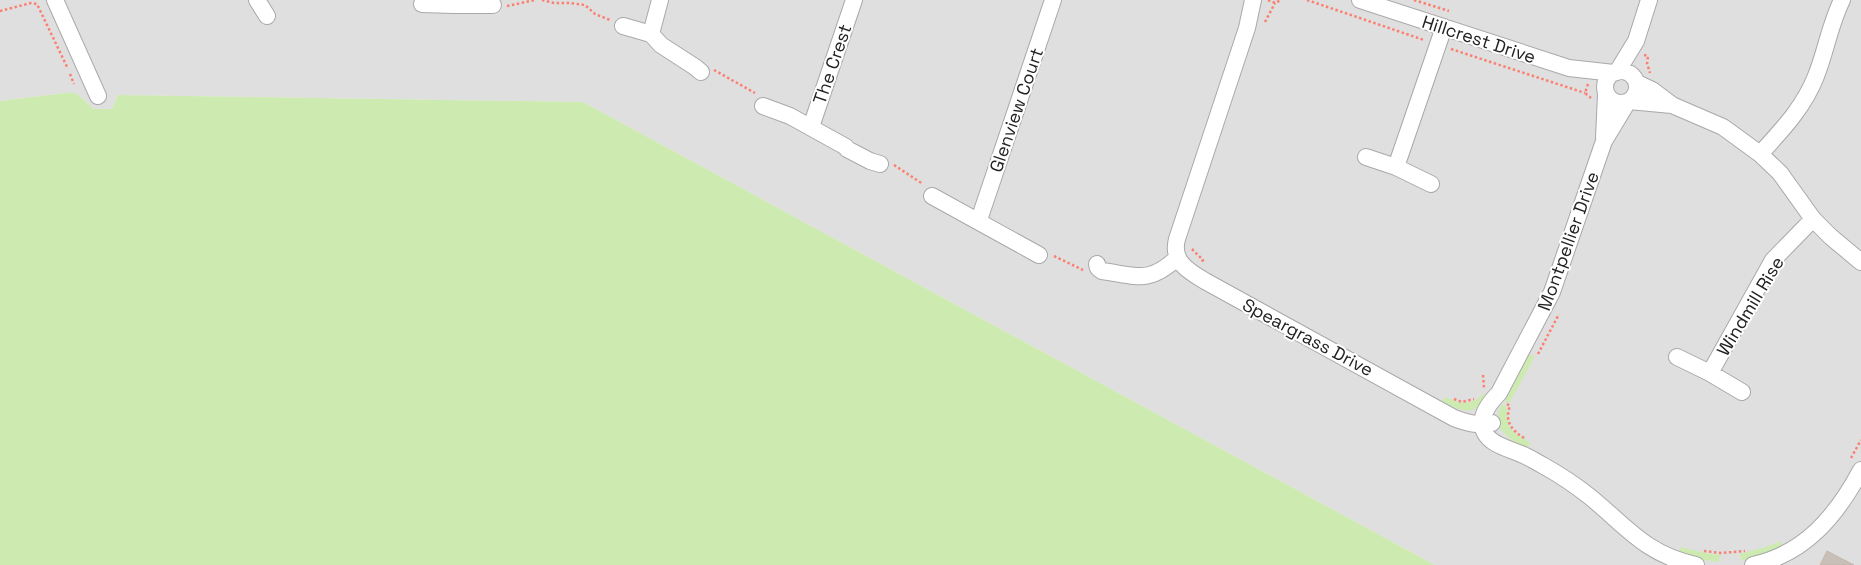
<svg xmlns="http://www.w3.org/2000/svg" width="1861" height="565" viewBox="0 0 1861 565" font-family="'Space Grotesk',sans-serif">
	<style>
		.residential { fill: #e0dfdf }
		.grass { fill: #cdebb0 }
		.building { fill: #c7bfb8; stroke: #c4b6ab }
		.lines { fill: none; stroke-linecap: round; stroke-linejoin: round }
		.minor-casing { stroke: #a9a9a9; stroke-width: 18 }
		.path { stroke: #fa8072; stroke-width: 2.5; stroke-dasharray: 2.5 2.5; stroke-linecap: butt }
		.minor { stroke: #fff; stroke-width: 16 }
		.labels { text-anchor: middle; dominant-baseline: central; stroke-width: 4; stroke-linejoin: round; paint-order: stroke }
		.street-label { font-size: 18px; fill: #222; stroke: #fff }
	</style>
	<rect width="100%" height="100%" fill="#f2efe9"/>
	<!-- residential -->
	<path class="residential" d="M0,0H1861V565H1435L583,102L118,95L112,109H94L76,93H65L0,101Z"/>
	<!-- grass -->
	<path class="grass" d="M65,93H76L94,109H112L118,95L583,102L1435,565H0V101Z
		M1529,355L1535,356L1510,402L1508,403L1505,401Z
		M1483,394H1487L1488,397C1473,418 1461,410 1440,402L1446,397C1460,404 1471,406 1483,394Z
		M1502,404L1507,407C1505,430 1513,432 1531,443L1526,448C1507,438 1490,428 1502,404Z
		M1781,541L1783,548L1742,561L1739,554L1766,547Z
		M1680,547L1706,553L1721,555L1718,562L1695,559L1679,554Z"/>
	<!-- building -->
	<path class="building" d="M1827,551L1854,565H1820Z"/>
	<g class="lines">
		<!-- minor casing -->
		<g class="minor-casing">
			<path id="minor" d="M55,0L98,96
				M257,0L267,16
				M455,0L454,5H493
				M660,0L651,34L661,45L695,67L701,72
				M1253,0L1247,28L1177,239C1171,261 1188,271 1205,281L1454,418C1467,423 1478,426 1492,423
				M1360,0L1569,68L1614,73
				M422,4L454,5
				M623,26L651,34
				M1605 87a16 16 0 1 1 32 0a16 16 0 1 1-32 0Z
				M1617,72L1636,41L1649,0
				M1637,83L1652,90L1672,105L1723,127L1760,154L1780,173L1813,219L1831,237L1861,262
				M1629,101L1672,105
				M1627,103L1604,141L1552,292L1499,393C1489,403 1477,418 1485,433C1491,445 1510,449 1521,454C1529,457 1536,462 1544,466C1560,475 1575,485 1589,496C1625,525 1646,555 1696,565
				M763,106L790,116L846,147L847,149L870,161L880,164
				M811,127L854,0
				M1604,138L1606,94
				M1760,154C1782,130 1804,107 1816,76C1826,51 1830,24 1842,0
				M1366,157L1396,167
				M1431,184L1396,167L1444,27
				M932,196L1039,255
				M979,220L1053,0
				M1097,264L1098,268L1102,271C1138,276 1149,284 1177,258
				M1677,357L1710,373L1742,392
				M1710,373L1773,260L1813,219
				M1753,565C1805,554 1837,515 1861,470"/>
		</g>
		<!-- path -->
		<path class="path" d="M542,0L554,3H570L585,5L595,14L610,20
			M1268,0L1275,3L1281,0
			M1307,0L1424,40
			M1414,0L1449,11
			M507,6L535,0
			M0,11L31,3L37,4L68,69
			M1265,22L1275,3
			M1451,49L1585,93
			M1644,55L1648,56L1647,63L1650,73
			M714,70L755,93
			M70,74L74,84
			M1588,84L1585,93L1591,98
			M894,165L923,184
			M1192,249L1203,260L1201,263
			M1054,256L1083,270
			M1538,354L1559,314
			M1483,375L1484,388
			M1454,399L1462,402L1474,399
			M1507,404L1510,406C1504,422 1512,431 1526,439
			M1851,458L1861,440
			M1704,551L1721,553L1745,551"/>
		<!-- minor -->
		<use href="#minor" class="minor"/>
	</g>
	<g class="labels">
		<!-- street labels -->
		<g class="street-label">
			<text transform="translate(1479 39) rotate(18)">Hillcrest Drive</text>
			<text transform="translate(832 64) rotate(-71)">The Crest</text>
			<text transform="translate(1016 110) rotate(-71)">Glenview Court</text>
			<text transform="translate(1568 241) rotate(-70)">Montpellier Drive</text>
			<text transform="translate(1750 306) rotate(-59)">Windmill Rise</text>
			<text transform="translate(1308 337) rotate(28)">Speargrass Drive</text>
		</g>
	</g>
</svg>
